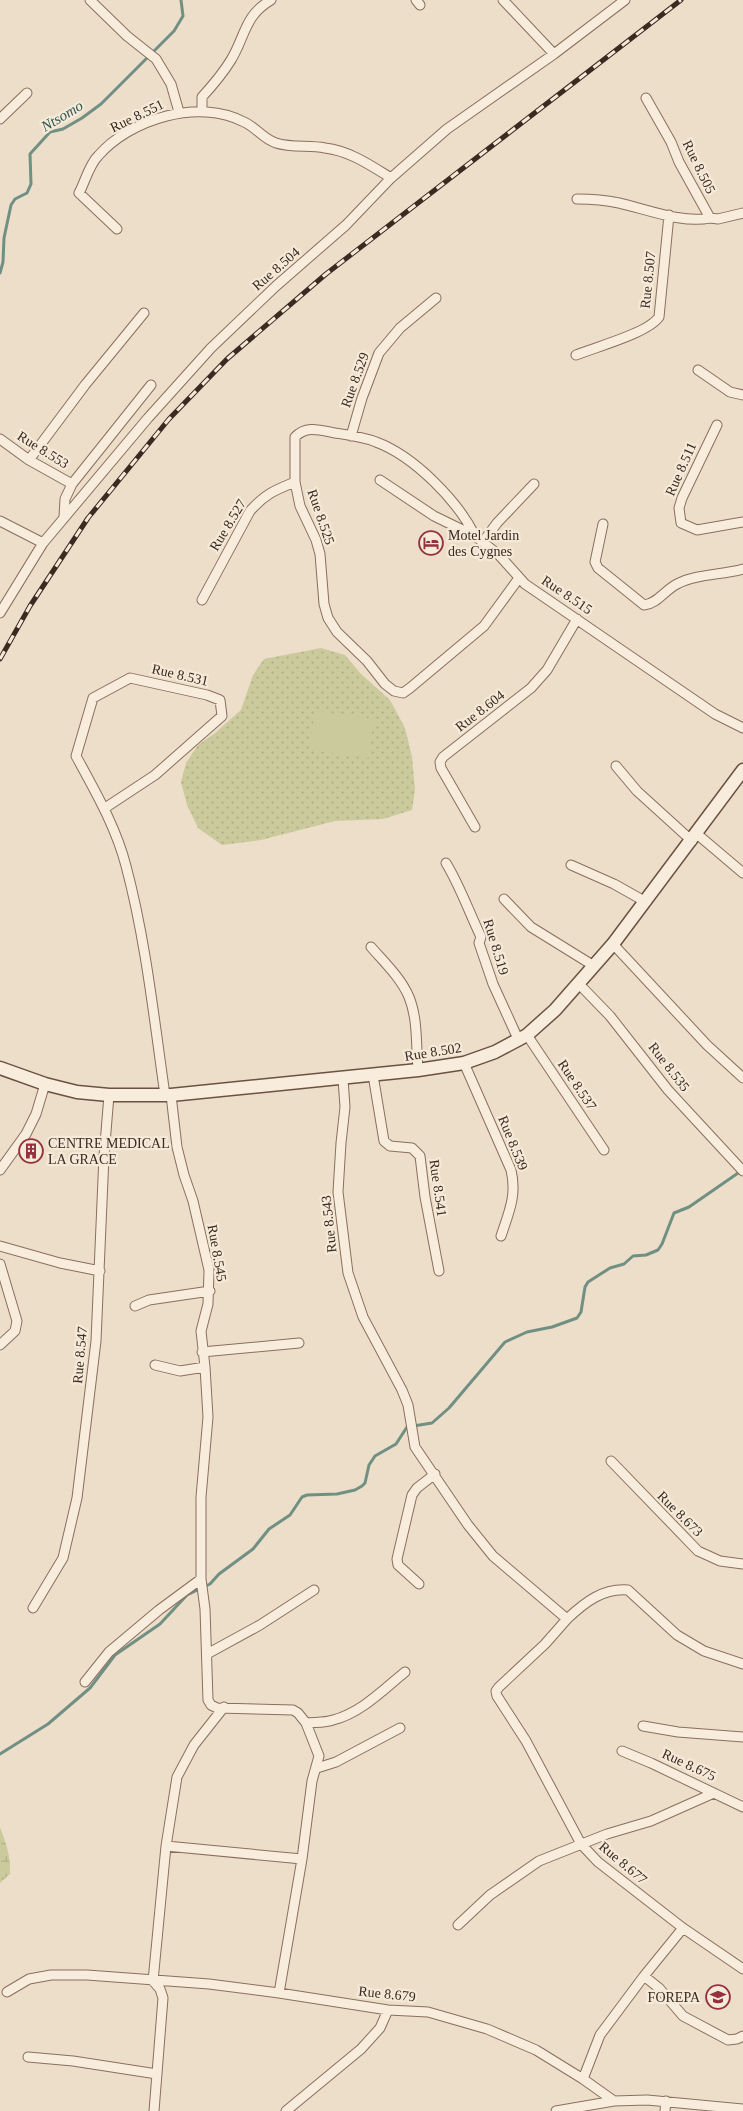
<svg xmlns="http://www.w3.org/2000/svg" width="743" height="2111" viewBox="0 0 743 2111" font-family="Georgia,serif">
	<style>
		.grass { fill: url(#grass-dots) }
		.wetland { fill: url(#wetland-marsh) }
		.garden { fill: #cbca9d }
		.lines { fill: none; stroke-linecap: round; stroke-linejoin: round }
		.stream { stroke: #709084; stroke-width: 3 }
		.minor-casing { stroke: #896f5e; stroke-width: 11 }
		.secondary-casing { stroke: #6b5141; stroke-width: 15 }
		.minor { stroke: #f8ecdc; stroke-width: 9 }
		.secondary { stroke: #f8ecdc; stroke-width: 12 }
		.rail-casing { stroke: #3a2a21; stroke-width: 5 }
		.rail { stroke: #f5e9d8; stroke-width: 3; stroke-dasharray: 9; stroke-linecap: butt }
		.labels { text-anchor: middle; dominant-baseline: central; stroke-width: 4.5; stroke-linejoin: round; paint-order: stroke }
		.street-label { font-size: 14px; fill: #3a2a21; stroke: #f5e9d8 }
		.poi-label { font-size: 14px; fill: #3a2a21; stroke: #f5e9d8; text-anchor: start }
		.water-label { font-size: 15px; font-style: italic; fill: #315951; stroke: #f5e9d8 }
	</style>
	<defs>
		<pattern id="grass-dots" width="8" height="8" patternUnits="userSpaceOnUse" patternTransform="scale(1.25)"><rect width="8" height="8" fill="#cbca9d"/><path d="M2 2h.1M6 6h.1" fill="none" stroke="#afae87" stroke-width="1.8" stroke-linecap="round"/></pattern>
		<pattern id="wetland-marsh" width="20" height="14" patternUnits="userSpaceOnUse" patternTransform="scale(1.25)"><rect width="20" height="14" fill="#cbca9d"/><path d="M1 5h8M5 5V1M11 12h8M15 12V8" fill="none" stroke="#afae87"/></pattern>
	</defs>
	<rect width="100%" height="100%" fill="#eddec9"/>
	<!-- grass -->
	<path class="grass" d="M321,648L345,655L361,674L390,700L405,728L412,757L415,790L412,810L383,819L335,821L261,840L222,845L198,828L187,805L181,782L186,763L198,745L214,734L241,710L253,675L264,659Z"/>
	<!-- wetland -->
	<path class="wetland" d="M0,1827C6,1843 11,1857 10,1874L0,1883Z"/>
	<!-- garden -->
	<path class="garden" d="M315,711L374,719L368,758L309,750Z"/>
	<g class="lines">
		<!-- stream -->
		<path class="stream" d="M0,273L3,262L4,238L11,205L15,199L27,193L31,184L30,154L50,132L63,129L82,118L101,104L174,31L183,16L181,0
			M0,1754L48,1724L90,1688L115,1655L160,1624L187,1595L210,1584L219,1574L253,1549L269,1529L290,1515L302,1497L307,1495L337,1494L355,1490L362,1486L365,1483L369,1465L375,1456L396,1444L407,1427L432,1423L449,1408L505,1342L527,1332L552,1327L577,1318L581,1312L585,1287L588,1282L610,1268L624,1264L633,1256L646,1255L658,1250L662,1244L674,1213L689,1207L741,1171"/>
		<!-- minor casing -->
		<g class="minor-casing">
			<path id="minor" d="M90,0L127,36L156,59L171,84L179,112
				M416,0L420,5
				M503,0L554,54
				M646,98L671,142L679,162L710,218L718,219L743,213
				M202,110V97C213,85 223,73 231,60C246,35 244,16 271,0
				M0,119L27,93
				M577,199C591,199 605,200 619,203C646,209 683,224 710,218
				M117,229L79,193C85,182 89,165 98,156C130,119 199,98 244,122C256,127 263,139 276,143C292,148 309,145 325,148C350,151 370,165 391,178
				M576,355C596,347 648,333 659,317L669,215
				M698,370L730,392L743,395
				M717,425L682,498L679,508L681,523L697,530L743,522
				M351,436L362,398L379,353L400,328L436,298
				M0,439L29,460L72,484
				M29,460L85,385L144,313
				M380,480L434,516L475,536L499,555L525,584L715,714L743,728
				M64,517L65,499L72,484L151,385
				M0,521L43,543
				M603,524L595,562L598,568L644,605C657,604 665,590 677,584C696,574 722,575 743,569
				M475,536C458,501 414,456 376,442C364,437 348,435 335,433C320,430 306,425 295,437V482L300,506L316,540L320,554L324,604L328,618L337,632L367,661L385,684L394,691L403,693L410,688L484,626L519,578
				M483,542L497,523L534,484
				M202,600L250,511C265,494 275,490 295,482
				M0,613L43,543L148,418L211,348L276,286L346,225L391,178L447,129L554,54L625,0
				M616,766L637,791L692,841
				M105,808L155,775L222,716L220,700L207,695L130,678L93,698L76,756C95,791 116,827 126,866C146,941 154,1019 165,1095
				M475,827L441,768L440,762L443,757L531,688L547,670L577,619
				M697,834L743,873
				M446,863C460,886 469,912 481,937L479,943L493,984L519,1041
				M571,865L614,884L646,902
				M504,899L531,927L594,966
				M613,944L707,1045L743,1078
				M371,947C384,962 401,978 409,997C418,1019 416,1046 418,1070
				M578,983L610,1016L668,1090L743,1171
				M527,1035L604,1150
				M464,1063L511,1170C517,1195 509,1212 501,1236
				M373,1075L384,1141L390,1146L412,1148L420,1156L425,1197L439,1271
				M343,1079L345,1107L341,1143L338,1192L348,1273L363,1317L402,1390L408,1405L415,1447L468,1525L493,1556L567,1619C585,1602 603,1588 628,1590L677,1635L704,1651L743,1664
				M0,1170L26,1134L36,1114L45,1084
				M0,1246L60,1263L100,1271
				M0,1264L17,1321L15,1331L0,1345
				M135,1306L149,1300L210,1291
				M202,1352L299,1343
				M155,1365L180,1371L205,1367L201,1331L208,1304L209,1270L193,1201L184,1175L177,1147L171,1095
				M205,1367L208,1417L201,1497V1579L205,1609L208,1700L211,1705L217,1708L293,1710L298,1713L306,1723L319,1756L312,1781L302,1859
				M611,1461L698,1551L720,1561L743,1564
				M419,1584L398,1565L397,1559L412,1495L417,1488L435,1474
				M33,1608L63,1558L77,1498L96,1341L104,1156L109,1095
				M567,1619L545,1644L499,1687L496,1691L497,1696L526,1741L581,1844L598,1862L683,1928L743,1969
				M207,1654L260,1625L314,1590
				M85,1682L109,1652L159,1610L201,1579
				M306,1723C315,1722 325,1723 333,1720C361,1713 384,1689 405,1672
				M643,1726L678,1732L743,1737
				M622,1751L651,1763L743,1807
				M317,1768L336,1762L400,1728
				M166,1846L302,1859L279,1993L388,2010L428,2012L487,2029L536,2050L583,2079L614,2101L647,2100L743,2109
				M458,1925L490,1895L539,1861L607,1834L651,1821L714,1793
				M644,1976L659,1988L683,2016L728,2040L737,2039L743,2036
				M7,1992L29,1979L51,1975H87L209,1984L279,1993
				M28,2057L73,2061L157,2074
				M583,2079L600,2035L644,1976L683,1928
				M154,2111L163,1998L160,1989L153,1981L166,1846L177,1777L194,1745L224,1707
				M286,2111L361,2049L380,2028L388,2010
				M556,2111L614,2101
				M665,2111L666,2101"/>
		</g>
		<!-- secondary casing -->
		<g class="secondary-casing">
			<path id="secondary" d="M0,1068L45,1084L77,1092L109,1095H171L418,1070L464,1063L495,1052L527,1035L555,1010L613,944L743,770"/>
		</g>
		<!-- minor -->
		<use href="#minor" class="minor"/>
		<!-- secondary -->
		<use href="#secondary" class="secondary"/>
		<!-- rail casing -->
		<g class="rail-casing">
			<path id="rail" d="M0,659L30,606L88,518L169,419L227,359L326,274L681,0"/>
		</g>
		<!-- rail -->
		<use href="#rail" class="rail"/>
	</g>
	<!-- icons -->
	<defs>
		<g id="hotel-ring" transform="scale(1.25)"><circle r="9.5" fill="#f5e9d8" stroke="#95313e" stroke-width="1.5"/><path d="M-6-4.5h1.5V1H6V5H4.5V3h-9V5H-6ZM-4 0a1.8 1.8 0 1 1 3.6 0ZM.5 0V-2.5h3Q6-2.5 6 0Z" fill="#95313e"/></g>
		<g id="building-ring" transform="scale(1.25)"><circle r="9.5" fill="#f5e9d8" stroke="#95313e" stroke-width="1.5"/><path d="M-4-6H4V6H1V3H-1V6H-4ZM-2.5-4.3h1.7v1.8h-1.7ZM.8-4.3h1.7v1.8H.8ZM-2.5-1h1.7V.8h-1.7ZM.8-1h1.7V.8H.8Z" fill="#95313e"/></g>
		<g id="school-ring" transform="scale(1.25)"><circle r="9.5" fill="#f5e9d8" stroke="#95313e" stroke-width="1.5"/><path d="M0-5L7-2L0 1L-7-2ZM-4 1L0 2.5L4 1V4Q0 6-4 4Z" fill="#95313e"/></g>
	</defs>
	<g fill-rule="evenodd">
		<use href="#hotel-ring" x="431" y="543"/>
		<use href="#building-ring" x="31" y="1151"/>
		<use href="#school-ring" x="718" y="1997"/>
	</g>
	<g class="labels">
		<!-- street labels -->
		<g class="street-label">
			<text transform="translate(137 116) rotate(-26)">Rue 8.551</text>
			<text transform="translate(699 167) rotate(64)">Rue 8.505</text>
			<text transform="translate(276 269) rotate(-41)">Rue 8.504</text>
			<text transform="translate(648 280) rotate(-84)">Rue 8.507</text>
			<text transform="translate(355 380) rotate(-70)">Rue 8.529</text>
			<text transform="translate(43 450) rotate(32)">Rue 8.553</text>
			<text transform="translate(681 469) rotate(-66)">Rue 8.511</text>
			<text transform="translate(321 517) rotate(71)">Rue 8.525</text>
			<text transform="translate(228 525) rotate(-59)">Rue 8.527</text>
			<text transform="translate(567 595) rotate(34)">Rue 8.515</text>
			<text transform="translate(180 675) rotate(13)">Rue 8.531</text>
			<text transform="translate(480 711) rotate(-38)">Rue 8.604</text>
			<text transform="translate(496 947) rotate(73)">Rue 8.519</text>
			<text transform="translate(433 1052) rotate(-9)">Rue 8.502</text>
			<text transform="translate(669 1067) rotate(52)">Rue 8.535</text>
			<text transform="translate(577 1085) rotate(56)">Rue 8.537</text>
			<text transform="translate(513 1143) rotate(68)">Rue 8.539</text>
			<text transform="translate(438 1188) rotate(82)">Rue 8.541</text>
			<text transform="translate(329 1224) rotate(-96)">Rue 8.543</text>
			<text transform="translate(217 1253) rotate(80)">Rue 8.545</text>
			<text transform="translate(80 1355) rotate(-85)">Rue 8.547</text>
			<text transform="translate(680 1514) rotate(45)">Rue 8.673</text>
			<text transform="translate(689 1765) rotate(25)">Rue 8.675</text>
			<text transform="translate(623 1863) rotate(40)">Rue 8.677</text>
			<text transform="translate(387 1994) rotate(6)">Rue 8.679</text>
		</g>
		<!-- poi labels -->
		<g class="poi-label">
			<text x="448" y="535">Motel Jardin<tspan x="448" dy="16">des Cygnes</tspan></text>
			<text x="48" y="1143">CENTRE MEDICAL<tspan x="48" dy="16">LA GRACE</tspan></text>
			<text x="700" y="1997" text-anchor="end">FOREPA</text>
		</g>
		<!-- water labels -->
		<g class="water-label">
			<text transform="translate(62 116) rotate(-31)">Ntsomo</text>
		</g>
	</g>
</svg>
